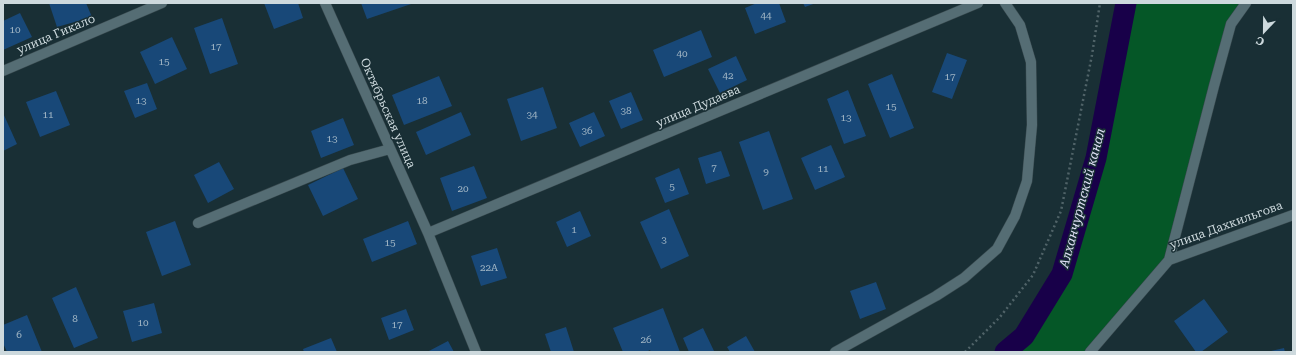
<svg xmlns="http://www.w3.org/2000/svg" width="1296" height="355" viewBox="0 0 1296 355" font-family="'Roboto Serif',serif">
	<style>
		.green { fill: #055727 }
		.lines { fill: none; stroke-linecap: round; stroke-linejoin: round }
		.canal { stroke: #180049; stroke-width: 21 }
		.building { fill: #184878 }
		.minor-casing { stroke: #38494e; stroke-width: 11 }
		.path { stroke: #506368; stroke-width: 2.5; stroke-dasharray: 2 3; stroke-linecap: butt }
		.minor { stroke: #556d74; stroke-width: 10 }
		.labels { text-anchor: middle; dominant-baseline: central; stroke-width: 3; stroke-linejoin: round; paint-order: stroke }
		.number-label { font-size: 10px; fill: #a0b5c4 }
		.street-label { font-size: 12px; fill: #cdd9dd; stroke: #192f35 }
		.water-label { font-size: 13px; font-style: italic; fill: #e2e2f8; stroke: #192f35 }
	</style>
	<rect width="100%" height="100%" fill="#192f35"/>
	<!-- green -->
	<path class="green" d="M1127,3H1246L1231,24L1169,260L1090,352H1005L1024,336L1062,274L1096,158Z"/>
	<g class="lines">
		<!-- canal -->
		<path class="canal" d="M1005,352L1024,336L1062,274L1096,158L1126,3"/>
	</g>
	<!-- building -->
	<path class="building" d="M49,3H86L92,17L57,27Z
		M264,3H298L303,18L274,29Z
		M361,3H414L367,19Z
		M757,3H779L786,22L755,34L745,8Z
		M803,3H816L805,7Z
		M20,13L32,37L3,50V21Z
		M222,18L238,64L210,74L194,28Z
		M701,30L712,57L664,77L653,50Z
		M172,37L187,69L155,84L140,52Z
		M947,53L967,60L952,99L932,92Z
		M736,56L747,80L720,93L708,69Z
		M892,74L914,128L890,138L868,84Z
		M439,76L452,106L404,125L392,95Z
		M147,83L157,109L135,118L124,91Z
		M543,87L557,128L521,141L507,99Z
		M848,90L866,136L844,144L827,99Z
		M56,91L70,125L40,137L26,102Z
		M631,92L643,120L621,129L609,101Z
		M461,112L471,135L426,155L416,132Z
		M594,112L605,136L580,147L569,123Z
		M3,113L17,144L3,151Z
		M343,118L354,145L321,158L311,131Z
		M769,131L793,199L763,210L739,142Z
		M831,145L845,177L815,190L801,158Z
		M721,151L730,176L706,184L698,158Z
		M219,162L234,189L208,203L194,175Z
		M474,166L487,198L452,211L440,178Z
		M343,168L358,199L323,216L308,185Z
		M679,168L689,194L665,203L655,178Z
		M669,209L689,256L661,269L640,222Z
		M580,211L591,236L567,247L556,222Z
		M175,221L191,265L162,276L146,232Z
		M408,221L417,244L372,262L363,239Z
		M497,248L507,278L481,286L471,256Z
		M876,282L886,309L860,319L850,291Z
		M76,287L98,338L74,348L52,298Z
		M1204,299L1228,332L1201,352H1196L1174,321Z
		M154,303L162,333L132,342L123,311Z
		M663,308L680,352H651L650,350L646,352H623L613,328Z
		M406,309L414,330L389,340L381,318Z
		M27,315L42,352H7L3,343V325Z
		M566,327L574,352H551L545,334Z
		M703,328L714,351L689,352L683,338Z
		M746,336L755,352H730L727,347Z
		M331,338L337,352H304L303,349Z
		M448,341L454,352H427Z
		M1284,348L1285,352H1271V351Z"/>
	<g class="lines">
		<!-- minor casing -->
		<g class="minor-casing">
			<path id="minor" d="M325,3L428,233L476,352
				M3,71L162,3
				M198,223L350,160L390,149
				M428,233L978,3
				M1169,260L1214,86L1231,24L1246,3
				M835,352L936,296L964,278L997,249L1015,216L1027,181L1032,125L1031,62L1020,25L1005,3
				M1090,352L1169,260L1293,215"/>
		</g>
		<!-- path -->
		<path class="path" d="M965,352L1000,317L1033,275L1061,211L1092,55L1100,3"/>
		<!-- minor -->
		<use href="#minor" class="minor"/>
	</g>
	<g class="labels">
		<!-- number labels -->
		<g class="number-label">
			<text x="766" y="15">44</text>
			<text x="15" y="29">10</text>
			<text x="216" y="46">17</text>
			<text x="682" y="53">40</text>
			<text x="164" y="61">15</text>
			<text x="728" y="75">42</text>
			<text x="950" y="76">17</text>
			<text x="141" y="100">13</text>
			<text x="422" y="100">18</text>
			<text x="891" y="106">15</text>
			<text x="626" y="110">38</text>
			<text x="48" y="114">11</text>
			<text x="532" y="114">34</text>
			<text x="846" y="117">13</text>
			<text x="587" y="130">36</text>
			<text x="332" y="138">13</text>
			<text x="714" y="167">7</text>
			<text x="823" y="168">11</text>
			<text x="766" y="171">9</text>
			<text x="672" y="186">5</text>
			<text x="463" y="188">20</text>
			<text x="574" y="229">1</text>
			<text x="664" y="239">3</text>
			<text x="390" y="242">15</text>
			<text x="489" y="267">22А</text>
			<text x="75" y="318">8</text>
			<text x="143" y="322">10</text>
			<text x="397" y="324">17</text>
			<text x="19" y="334">6</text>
			<text x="646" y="339">26</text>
		</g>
		<!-- street labels -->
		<g class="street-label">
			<text transform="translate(56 34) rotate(-23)">улица Гикало</text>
			<text transform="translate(698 106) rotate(-23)">улица Дудаева</text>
			<text transform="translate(388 113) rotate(66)">Октябрьская улица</text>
			<text transform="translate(1226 225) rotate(-20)">улица Дахкильгова</text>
		</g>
		<!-- water labels -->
		<g class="water-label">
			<text transform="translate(1082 198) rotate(-75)">Алханчуртский канал</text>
		</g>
	</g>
	<!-- border -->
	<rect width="1296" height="355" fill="none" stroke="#cdd9dd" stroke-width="8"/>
	<!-- north arrow -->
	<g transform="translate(1264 32) rotate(202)" stroke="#192f35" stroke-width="3" paint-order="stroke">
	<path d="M0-3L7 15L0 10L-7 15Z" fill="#cdd9dd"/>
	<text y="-6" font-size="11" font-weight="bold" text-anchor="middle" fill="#cdd9dd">С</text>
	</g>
</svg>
